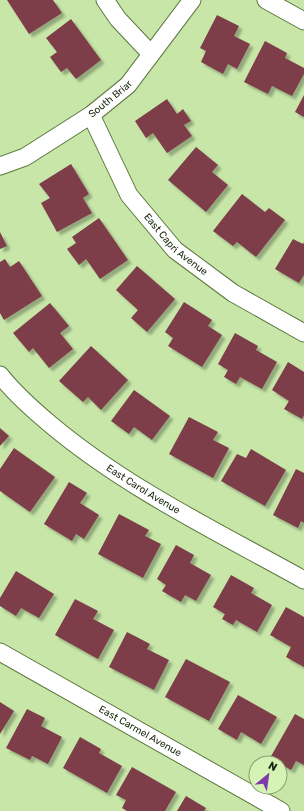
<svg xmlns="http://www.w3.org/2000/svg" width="304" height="811" viewBox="0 0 304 811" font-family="Rubik,sans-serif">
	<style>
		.building { fill: #7d3c48; filter: url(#shadow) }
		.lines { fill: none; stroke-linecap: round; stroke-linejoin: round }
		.minor-casing { stroke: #5d783f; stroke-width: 19 }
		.minor { stroke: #fff; stroke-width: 17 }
		.labels { text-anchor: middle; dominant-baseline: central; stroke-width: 4; stroke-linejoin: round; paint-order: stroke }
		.street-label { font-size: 10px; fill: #19240c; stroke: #d4f3b5 }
	</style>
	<defs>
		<filter id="shadow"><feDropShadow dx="3.5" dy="3.5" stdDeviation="1" flood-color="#0004"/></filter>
	</defs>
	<rect width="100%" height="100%" fill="#c7e6a8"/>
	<!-- building -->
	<path class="building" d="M7,0H53L62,13L29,34Z
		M217,15L239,26L234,36L250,44L237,69L228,64L223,74L201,62L206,51L200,48Z
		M71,19L101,60L76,79L67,68L61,72L50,57L57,52L46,38Z
		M265,41L287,53L285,58L304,68V74L292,96L272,86L268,94L244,82Z
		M304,95V117L295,112Z
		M167,99L177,114L183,109L191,121L184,125L192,136L167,153L153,133L146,138L135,121Z
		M196,147L218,165L212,172L228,185L206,212L168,180Z
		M71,164L89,194L83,198L92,213L57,232L41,203L50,198L39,184Z
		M242,194L265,212L269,208L285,220L256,257L237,242L233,246L213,231Z
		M99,218L128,260L100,279L86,259L79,265L67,249L76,243L72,237Z
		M0,232L7,246L0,249Z
		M293,239L303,244L304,242V275L299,283L275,269Z
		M5,259L10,267L19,261L42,296L4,320L0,313V262Z
		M137,266L175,299L147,332L131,318L138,310L116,290Z
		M184,302L212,320L208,326L222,335L202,367L168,346L173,338L165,332Z
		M50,303L69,326L60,333L73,349L49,368L33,348L29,352L13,333Z
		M235,333L258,346L256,350L277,362L262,389L240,377L236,384L224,377L228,370L218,364Z
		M91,346L128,380L101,410L88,397L83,402L59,381Z
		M288,362L304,372V415L302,419L284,409L289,401L272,390Z
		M134,390L170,416L152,440L134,427L129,434L111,421Z
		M189,417L218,432L213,440L229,448L213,478L169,454Z
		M0,428L9,436L0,446Z
		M14,448L55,477L30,512L0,491V469Z
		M251,449L286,470L265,506L221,481L237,454L246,458Z
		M296,469L304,473V523L301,521L298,528L273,515Z
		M69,482L87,493L80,503L99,515L84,539L76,534L72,541L44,524Z
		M119,514L149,530L145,536L161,544L143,578L98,554Z
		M176,545L194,555L190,563L211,575L196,601L185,595L181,602L162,591L166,585L157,579Z
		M16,571L54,594L39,618L21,608L16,616L0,606V598Z
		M231,575L254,588L251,593L272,605L257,632L236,620L233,625L222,619L225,614L213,607Z
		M75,599L98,611L93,619L114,630L98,659L55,635Z
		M286,607L304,617V667L286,657L291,647L270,635Z
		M127,632L150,644L147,649L169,660L154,690L109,667Z
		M186,659L230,682L209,721L165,697Z
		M238,695L277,717L261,744L241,732L237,740L218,729Z
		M0,702L14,711L0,734Z
		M27,709L45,718L41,726L62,737L48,764L32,756L30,760L6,748Z
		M295,714L304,719V765L296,761L291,770L270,758Z
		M80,737L101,749L99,753L122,766L107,793L63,768Z
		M132,767L176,792L165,811H127L122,808L126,800L116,795Z
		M186,796L206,808L204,811H177Z"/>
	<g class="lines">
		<!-- minor casing -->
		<g class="minor-casing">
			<g id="minor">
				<path d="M105,0L118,19L151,54"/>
				<path d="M266,0L304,21"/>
				<path id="s1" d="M91,115L129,195L175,250L233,293L304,333"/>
				<path id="s2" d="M0,166L25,157L91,115L128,85L192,0"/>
				<path id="s3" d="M0,375C15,394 32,409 50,424C126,488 218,532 304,580"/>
				<path id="s4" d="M0,652L281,811"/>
			</g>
		</g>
		<!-- minor -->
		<use href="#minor" class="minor"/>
	</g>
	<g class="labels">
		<!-- street labels -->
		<g class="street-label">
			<text stroke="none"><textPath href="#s2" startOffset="130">South Briar</textPath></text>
			<text stroke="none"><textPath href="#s1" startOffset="157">East Capri Avenue</textPath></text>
			<text stroke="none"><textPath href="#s3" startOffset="184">East Carol Avenue</textPath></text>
			<text stroke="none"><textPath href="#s4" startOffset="161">East Carmel Avenue</textPath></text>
		</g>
	</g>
	<!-- north arrow -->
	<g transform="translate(268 775) rotate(29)"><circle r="19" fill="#d4f3b5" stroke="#89a071"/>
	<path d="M0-3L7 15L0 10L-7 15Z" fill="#8039ac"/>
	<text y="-6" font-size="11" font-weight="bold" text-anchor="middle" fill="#19240c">N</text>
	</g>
</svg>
